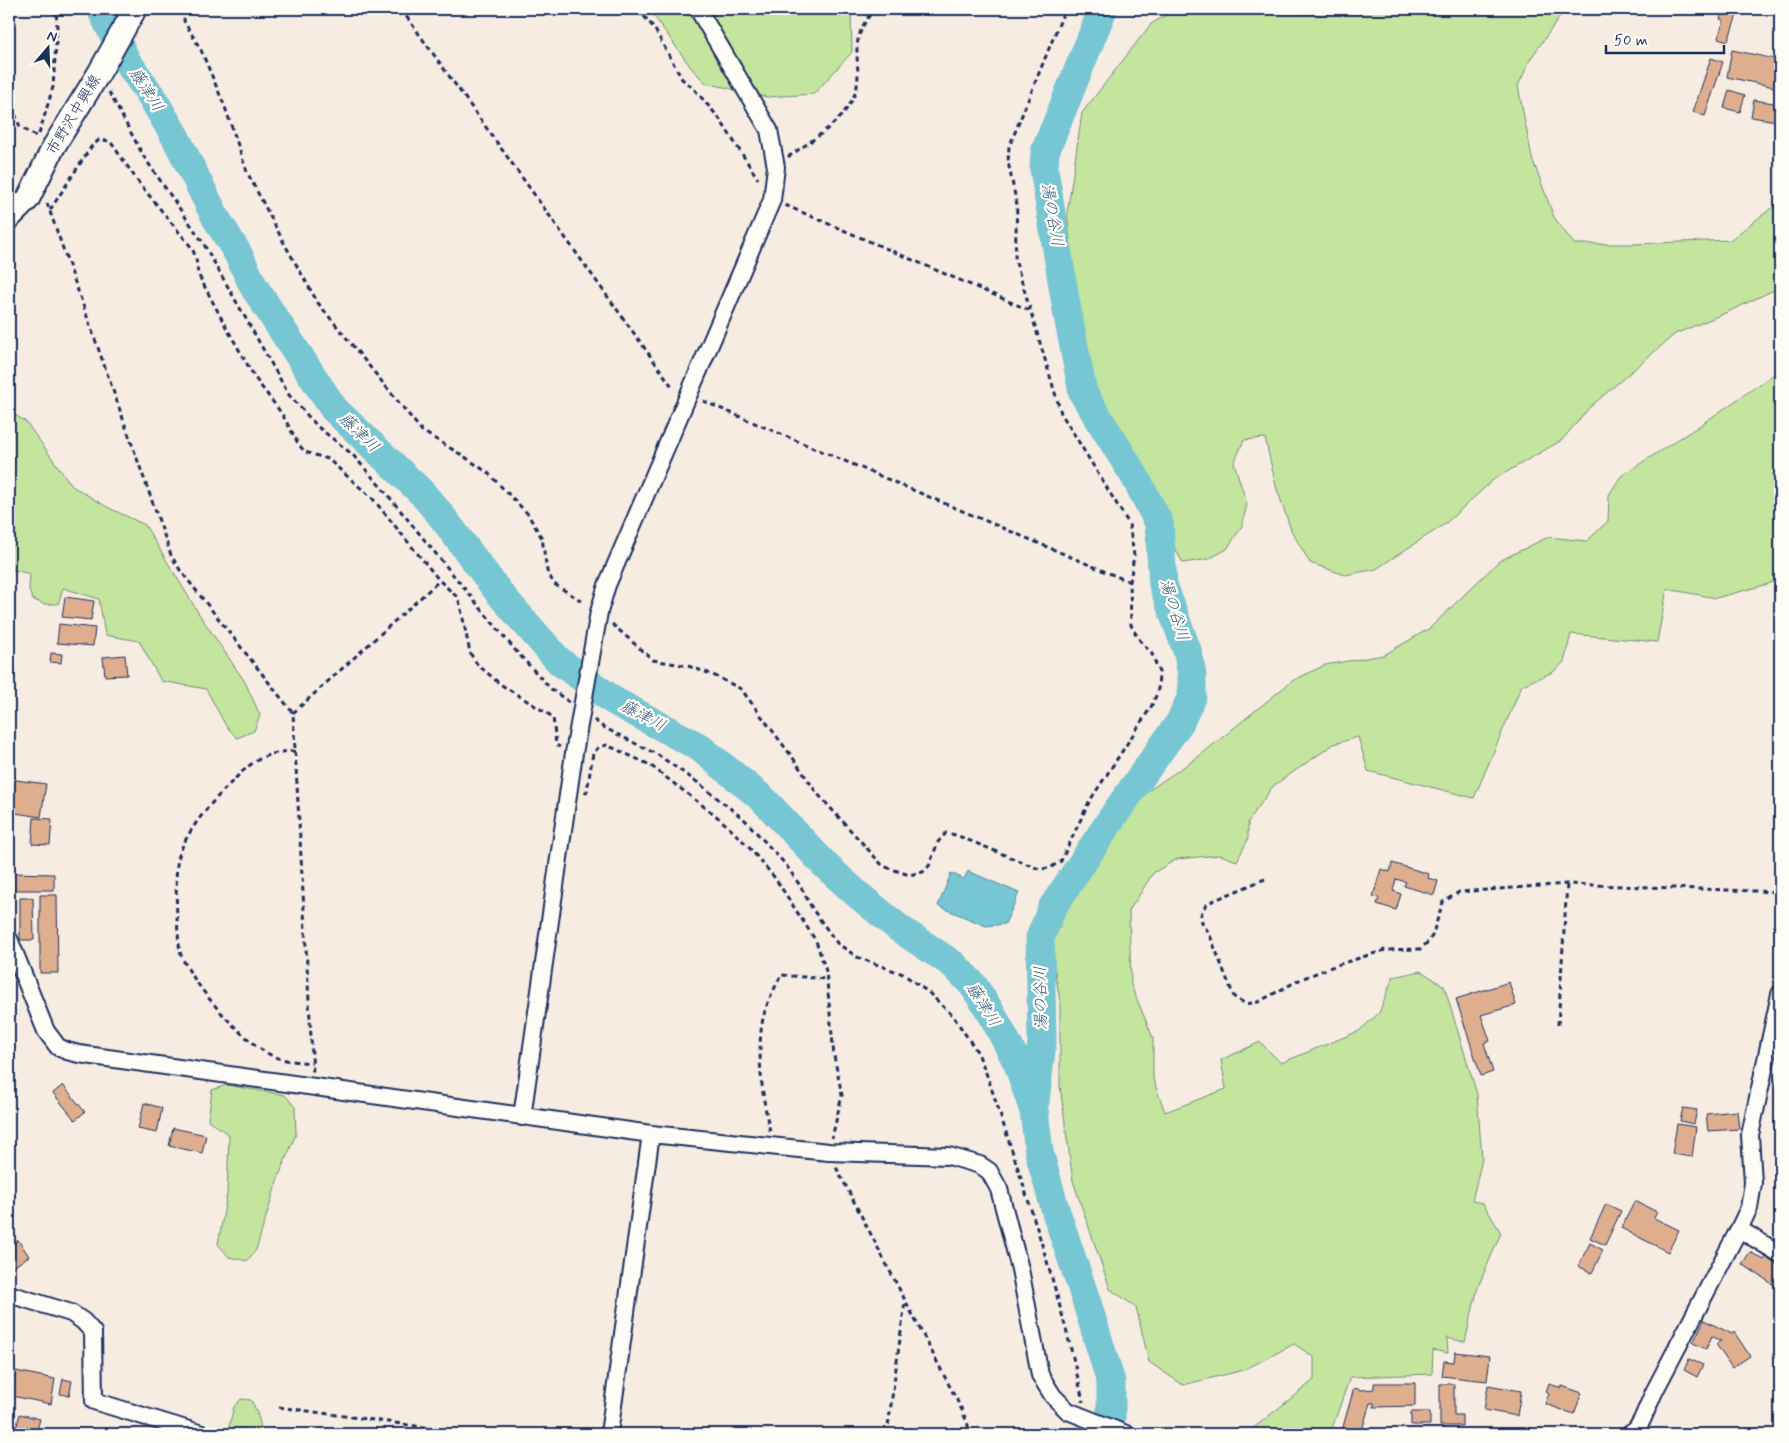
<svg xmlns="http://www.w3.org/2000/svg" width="1789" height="1443" viewBox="0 0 1789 1443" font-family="Mynerve,'Klee One',sans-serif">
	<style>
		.green { fill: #c4e59e; stroke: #708a7e }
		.water { fill: #77c6d3; stroke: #528aa4 }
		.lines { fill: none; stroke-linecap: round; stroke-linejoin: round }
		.river { stroke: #77c6d3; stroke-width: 29 }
		.building { fill: #deae8f; stroke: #1b2f5e }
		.minor-casing { stroke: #1b2f5e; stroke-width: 20 }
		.secondary-casing { stroke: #1b2f5e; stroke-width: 26 }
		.path { stroke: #1b2f5e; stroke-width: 3; stroke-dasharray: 5 4; stroke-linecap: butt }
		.minor { stroke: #fdfcf7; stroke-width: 16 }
		.secondary { stroke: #fdfcf7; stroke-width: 22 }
		.labels { text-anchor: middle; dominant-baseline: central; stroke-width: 4.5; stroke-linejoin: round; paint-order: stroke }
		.street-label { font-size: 15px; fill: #1b2f5e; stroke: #fdfcf7 }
		.water-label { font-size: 16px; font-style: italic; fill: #375c81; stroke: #fdfcf7 }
	</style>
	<rect width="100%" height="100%" fill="#f7ece2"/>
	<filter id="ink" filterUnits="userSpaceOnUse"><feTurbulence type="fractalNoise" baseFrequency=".02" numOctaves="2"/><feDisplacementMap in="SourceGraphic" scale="10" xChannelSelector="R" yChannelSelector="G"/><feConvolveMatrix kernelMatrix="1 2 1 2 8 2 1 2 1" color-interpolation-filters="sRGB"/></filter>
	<g filter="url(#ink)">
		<!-- green -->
		<path class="green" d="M649,9H851L852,52L814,94L767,97L706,83L692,69Z
			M1176,9H1296L1298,14L1322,15L1357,9H1567L1564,11L1531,58L1518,86L1532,158L1554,217L1574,244H1633L1730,240L1778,203L1780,196V287L1730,311L1675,334L1590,407L1562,440L1493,480L1445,524L1376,569L1345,575L1310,563L1291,530L1276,486L1265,438L1244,440L1234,463L1247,504L1242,526L1227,549L1209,559L1183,563L1088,392L1067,214L1082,113L1151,24Z
			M1780,370V578L1768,584L1716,598L1667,589L1657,642L1571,634L1564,662L1553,672L1522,685L1474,798L1368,771L1358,737L1334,744L1273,786L1248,822V839L1237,861L1220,855L1177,859L1153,873L1129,911L1131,985L1153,1038V1079L1165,1112L1226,1089L1221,1060L1260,1042L1281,1063L1359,1031L1379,1013L1393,977L1421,971L1444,986L1477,1094L1482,1159L1472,1201L1483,1203L1501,1233L1478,1287L1465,1342L1447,1338L1448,1353L1433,1350L1432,1374L1350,1377L1330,1434H1246L1314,1380V1357L1294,1344L1244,1370L1183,1385L1149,1362L1136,1307L1110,1289L1073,1181L1060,1086V1001L1050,942L1064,909L1105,841L1145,793L1198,757L1292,681L1325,665L1384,655L1430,628L1499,561L1548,537L1587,541L1608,521L1609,495L1621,476L1699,426Z
			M9,411L26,422L72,486L107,507L145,525L199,614L245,682L260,715L254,731L237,738L226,726L206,689L161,681L139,641L105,635L99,599L63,588L58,604H43L32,599L29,590L30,574L9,569Z
			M226,1085L285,1095L295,1107L296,1134L278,1178L256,1250L247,1261L229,1257L218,1244L227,1194L229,1135L208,1120L212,1090Z
			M241,1399L251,1400C257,1411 261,1422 261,1434H227L234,1407Z"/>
		<!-- water -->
		<path class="water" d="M968,871L1019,893L1005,924L986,926L938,906L951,873L964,879Z"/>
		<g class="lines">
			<!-- river -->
			<path class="river" d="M101,9L126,60L150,94L176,138L216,218L237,252L254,287L334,409L421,492L440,514L500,594L559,661L614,701L699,747L763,799L826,866L857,894L900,929L954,965L973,985L992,1014L1018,1064L1034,1111L1039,1152L1056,1212L1086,1300L1111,1382V1434
				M1035,1101L1042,1042L1040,938L1052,908L1116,812L1180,722L1192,696V676L1188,653L1163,585L1159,523L1134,475L1083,393L1067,311L1044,169L1045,152L1103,9"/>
		</g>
		<!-- building -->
		<path class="building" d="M1724,9H1739L1728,41L1718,38L1724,20L1720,19Z
			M1732,50L1780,60L1774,87L1727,77Z
			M1711,58L1723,62L1705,116L1693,112Z
			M1729,90L1745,95L1740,112L1724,108Z
			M1754,100L1780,104L1777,121L1751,117Z
			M65,597L94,601L91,620L62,617Z
			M59,624L95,628L93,646L57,643Z
			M51,653L62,654L61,663L50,662Z
			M125,655L127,675L105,676L103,657Z
			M9,779L46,784L41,817L9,812Z
			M34,818L52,819L50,845L32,844Z
			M1392,863L1429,874L1428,878L1438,881L1434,895L1404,886L1406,882L1396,879L1393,891L1401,894L1396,910L1377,904L1379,898L1373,897L1381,869L1390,872Z
			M9,873L54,874V890H9Z
			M40,895H57L58,973H40Z
			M20,898H33L34,940H20Z
			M1509,982L1516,1005L1481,1015L1490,1041L1484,1043L1493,1072L1481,1076L1456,999Z
			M1779,1068H1780V1087L1775,1086Z
			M63,1085L85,1112L75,1120L53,1093Z
			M144,1103L162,1108L157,1133L138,1129Z
			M1683,1108L1697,1110L1694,1124L1680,1121Z
			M1737,1111L1739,1129L1708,1131L1706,1114Z
			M1677,1124L1696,1127L1692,1157L1672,1154Z
			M173,1128L206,1135L202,1153L169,1146Z
			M1635,1201L1657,1212L1654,1218L1679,1230L1668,1252L1621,1228Z
			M1606,1204L1621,1211L1605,1245L1590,1238Z
			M18,1240L29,1256L9,1270V1247Z
			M1590,1243L1603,1250L1592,1273L1578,1266Z
			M1750,1252L1764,1260L1766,1257L1780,1266V1289L1742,1264Z
			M1704,1320L1732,1334L1734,1332L1750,1356L1732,1368L1716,1344L1721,1341L1712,1336L1706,1349L1693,1343Z
			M1455,1352L1490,1356L1487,1381L1442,1376L1444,1361L1454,1362Z
			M1689,1359L1703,1365L1697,1377L1684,1370Z
			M16,1371L55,1379L51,1404L12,1396Z
			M63,1379L72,1381L69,1396L60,1394Z
			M1374,1383H1415V1406L1374,1407V1403H1370L1361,1434H1341L1354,1388L1361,1390L1374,1389Z
			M1440,1384H1454V1415H1462V1426H1440Z
			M1549,1384L1562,1388V1386L1582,1393L1574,1414L1545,1404L1549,1393L1546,1391Z
			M1488,1385L1521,1391L1517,1416L1484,1410Z
			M1411,1412H1430V1425H1411Z
			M20,1414L40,1419L36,1434H24L15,1432Z
			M1665,1429L1681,1434H1664Z"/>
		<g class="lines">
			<!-- minor casing -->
			<g class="minor-casing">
				<path id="minor" d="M9,939L46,1031L58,1047L67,1051L79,1054L651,1134L829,1152L949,1156L980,1165L989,1171L999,1189L1020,1269L1040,1375L1053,1396L1068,1411L1126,1434
					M522,1117L574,753L599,612L607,585L772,200L776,167L769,130L698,9
					M1739,1229L1780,1254
					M9,1294L71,1313L83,1321L93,1332L94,1401L202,1434
					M609,1434L651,1134
					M1630,1434L1636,1430L1642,1420L1654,1392L1739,1229L1749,1208L1753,1183L1750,1135L1780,994"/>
			</g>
			<!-- secondary casing -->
			<g class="secondary-casing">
				<path id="secondary" d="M9,218L28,199L54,146L99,73L135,9"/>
			</g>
			<!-- path -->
			<path class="path" d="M185,9L184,21L201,50L225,107L247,172L284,243L318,303L422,431L465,457L488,473L527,513L542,538L547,571L554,584L585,603
				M401,9L674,389
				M638,9L654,28L682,79L694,89L719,118L758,179
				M109,92L144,157L202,241L289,395L318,427L353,455L381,487L515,650L551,689L569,702
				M9,97L20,127L39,138
				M39,134L53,87L57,28L56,9
				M788,157C812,140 851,118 857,86C860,70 854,51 859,36C862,26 868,17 874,9
				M47,203L171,555L180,570L293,713L313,1073
				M785,205L1029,310
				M50,210L91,147L99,140L110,141L139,183L192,248L196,258L198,274L225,325L255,378L282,414L299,445L305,452L328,459L373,499L439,580L457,597L460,604L470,653L477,664L500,684L553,717L556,745L560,747
				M703,401L1130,582
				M612,624L653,660L688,666L711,674L741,689L793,758L816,792L883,866L909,875L923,872L929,866L938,842L946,833L956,835L1039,869L1050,868L1061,861L1089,802L1151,707L1158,691L1159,672L1152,654L1138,638L1131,625L1130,582L1134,555L1129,524L1061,413L1015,259L1017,205L1008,162L1009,147L1065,9
				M293,713L439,581
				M594,720L603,727L658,755L697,782L745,820L786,865L801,887L813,910L837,943L857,957L903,974L928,992L953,1016L978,1053L988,1078C1023,1184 1060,1291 1083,1402
				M295,751C260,752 249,764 225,789C207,807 180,839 177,865C175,879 177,943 181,955C193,985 245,1045 275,1057C287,1061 299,1062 312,1063
				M585,794L587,791L593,753L599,747L607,745L650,765L720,819L747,845L775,878L816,941L826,971L834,1056L842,1095L832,1138
				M1265,879L1208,903L1203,909L1201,915L1202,923L1209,933L1234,997L1246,1004L1258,1002L1301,979L1334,966L1385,950L1420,949L1428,942L1432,936L1443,902L1459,892L1567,884L1780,892
				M1558,1025L1567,884
				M770,1131C762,1099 755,1042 765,1011C769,998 776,986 781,975L827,979
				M836,1167L962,1410L968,1425L969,1434
				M279,1407L474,1434
				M887,1434L905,1302"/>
			<!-- minor -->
			<use href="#minor" class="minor"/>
			<!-- secondary -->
			<use href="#secondary" class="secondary"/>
		</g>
	</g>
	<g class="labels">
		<!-- street labels -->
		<g class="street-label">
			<text transform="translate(74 115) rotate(-59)">市野沢中興線</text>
		</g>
		<!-- water labels -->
		<g class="water-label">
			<text transform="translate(146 90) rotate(57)">藤津川</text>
			<text transform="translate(1052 215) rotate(80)">湯の谷川</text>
			<text transform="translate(359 433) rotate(44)">藤津川</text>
			<text transform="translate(1174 610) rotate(73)">湯の谷川</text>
			<text transform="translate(643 716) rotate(28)">藤津川</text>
			<text transform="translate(1041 998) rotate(-91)">湯の谷川</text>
			<text transform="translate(983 1005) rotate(58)">藤津川</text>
		</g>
	</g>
	<!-- margin -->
	<rect width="1789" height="1443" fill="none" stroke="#fdfcf7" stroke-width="30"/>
	<rect x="15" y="15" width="1759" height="1413" fill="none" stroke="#1b2f5e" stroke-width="2" filter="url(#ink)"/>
	<!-- north arrow -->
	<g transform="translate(48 48) rotate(19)" stroke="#fdfcf7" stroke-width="4" paint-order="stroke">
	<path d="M0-4L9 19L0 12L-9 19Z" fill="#1b2f5e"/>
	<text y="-8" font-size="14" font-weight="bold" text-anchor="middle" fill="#1b2f5e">N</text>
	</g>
	<!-- scale -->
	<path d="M1606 45v8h118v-8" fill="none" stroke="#1b2f5e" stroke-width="2.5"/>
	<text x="1614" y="45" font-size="15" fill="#1b2f5e" stroke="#fdfcf7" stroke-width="4" paint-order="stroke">50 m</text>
</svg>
